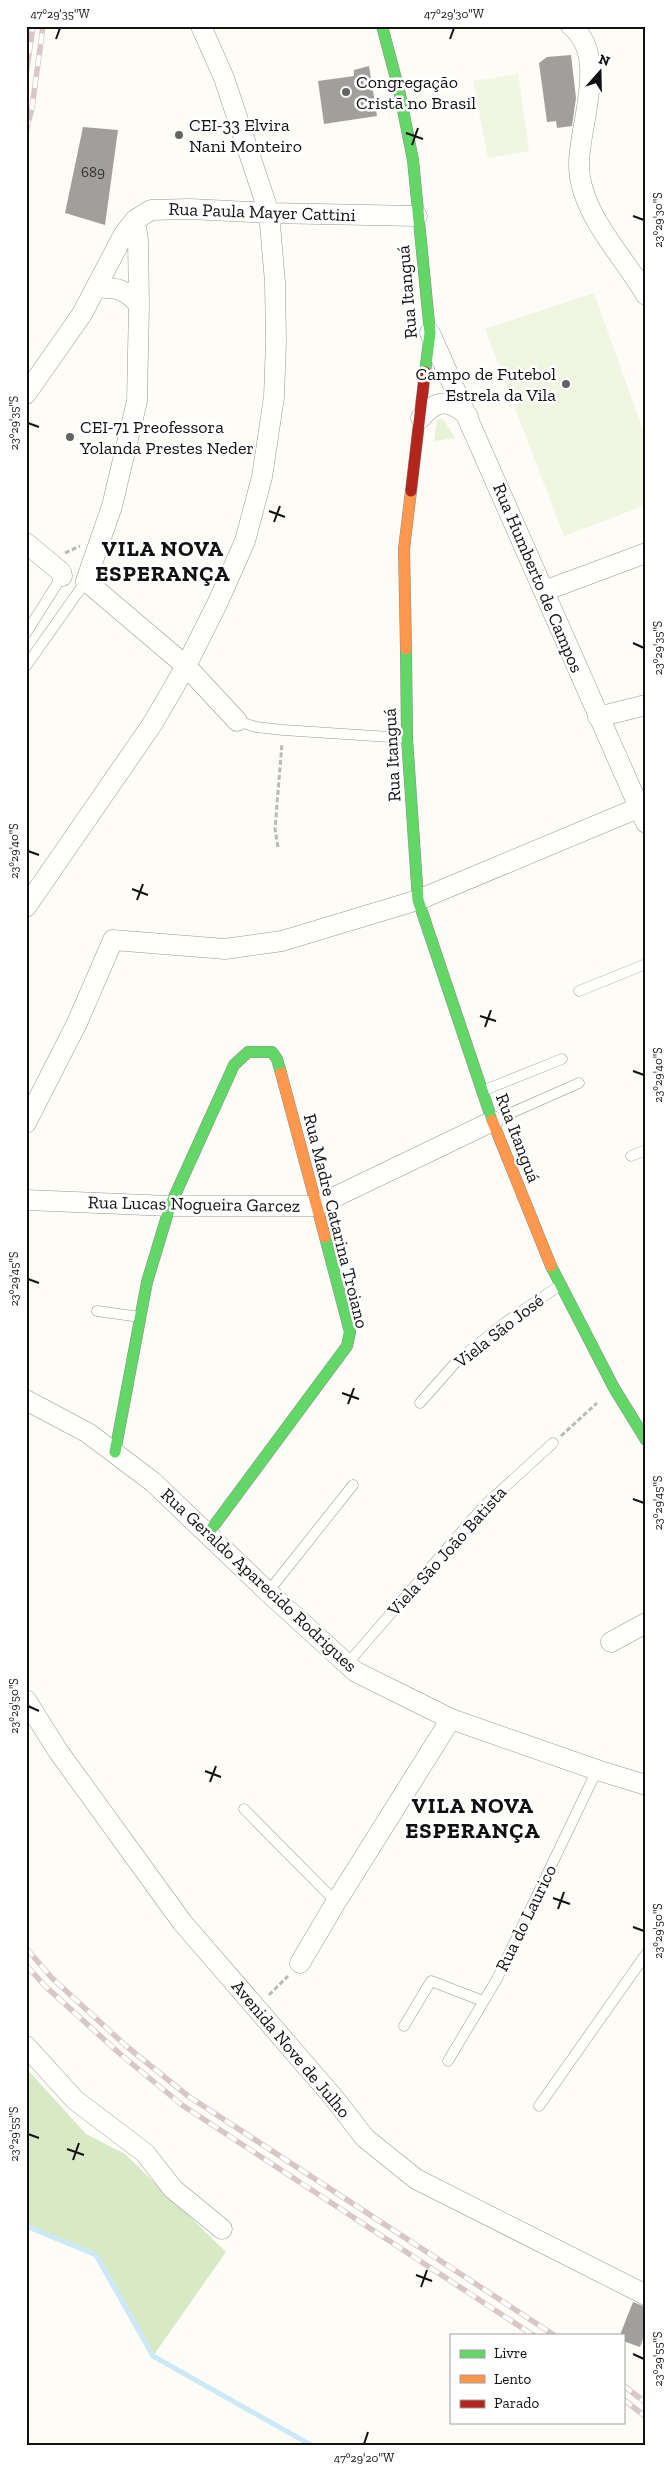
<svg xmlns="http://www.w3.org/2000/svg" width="672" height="2471" viewBox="0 0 672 2471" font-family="'Zilla Slab',serif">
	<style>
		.green { fill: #e7f3d7 }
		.forest { fill: #d8eac5 }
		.pitch { fill: #f0f6e1 }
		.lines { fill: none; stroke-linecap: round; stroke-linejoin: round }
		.stream { stroke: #cde8f7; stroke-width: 5 }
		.building { fill: #a19f9c }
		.lane-casing { stroke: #979795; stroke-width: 11 }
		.street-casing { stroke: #979795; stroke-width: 21 }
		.fast-casing { stroke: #8e8d8b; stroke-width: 12 }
		.slow-casing { stroke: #8e8d8b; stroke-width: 12 }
		.jam-casing { stroke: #8e8d8b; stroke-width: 12 }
		.path { stroke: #b9b9b8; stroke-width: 3; stroke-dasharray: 5 2.5; stroke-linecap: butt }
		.lane { stroke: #fffffe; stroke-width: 10 }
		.street { stroke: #fffffe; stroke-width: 20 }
		.fast { stroke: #63d668; stroke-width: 11 }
		.slow { stroke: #ff974d; stroke-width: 11 }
		.jam { stroke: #b3261e; stroke-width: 11 }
		.rail-casing { stroke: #d9c6c7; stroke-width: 5.5 }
		.rail { stroke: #fff; stroke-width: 4; stroke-dasharray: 11; stroke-linecap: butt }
		.ticks { fill: none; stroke: #111; stroke-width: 2 }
		.poi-dot { fill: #646362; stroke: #fff; stroke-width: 2 }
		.labels { text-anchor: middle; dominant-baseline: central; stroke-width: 5; stroke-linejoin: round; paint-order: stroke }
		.number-label { font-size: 15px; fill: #353434 }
		.poi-label { font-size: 18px; fill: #111; stroke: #fff; text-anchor: start }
		.street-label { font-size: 18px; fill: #111; stroke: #fff }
		.district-label { font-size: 22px; font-weight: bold; letter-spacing: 1px; fill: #111; stroke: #fff }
		.neatline { fill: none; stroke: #111; stroke-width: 2 }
		.ticks-label { font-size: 12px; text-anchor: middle; fill: #111 }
	</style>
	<rect width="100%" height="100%" fill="#fdfcf7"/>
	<!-- green -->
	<path class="green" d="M441,419L444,420L455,438L434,441L437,420Z"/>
	<!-- forest -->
	<path class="forest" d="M26,2068L86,2134L125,2154L226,2252L153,2356L96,2255L26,2226Z"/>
	<!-- pitch -->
	<path class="pitch" d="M518,74L529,151L488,158L473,81Z
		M594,293L646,439V505L564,536L485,329Z"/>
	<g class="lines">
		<!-- stream -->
		<path class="stream" d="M26,2226L96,2255L153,2356L311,2445"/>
	</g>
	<!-- building -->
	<path class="building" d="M571,55L576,98L572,126L557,128L556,121L547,122L539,63L547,57Z
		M369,66L377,116L324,124L318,81L354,76V70Z
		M83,127L118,130L105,225L65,213Z
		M633,2302L646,2307V2331L640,2347L623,2341V2335H620Z"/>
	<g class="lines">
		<!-- lane casing -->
		<g class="lane-casing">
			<path id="lane" d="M26,633L62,576
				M26,666L86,581
				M237,721L256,727L283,730L405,738
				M579,991L646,964
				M482,1091L562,1059
				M493,1121L579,1083
				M631,1156L646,1150
				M97,1311L140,1317
				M420,1403L457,1361L503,1324L559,1286
				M268,1592L353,1485
				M347,1664L483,1507L553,1443
				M244,1809L336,1902
				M404,2026L431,1981L483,2001
				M448,2061L497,1979L597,1770
				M539,2106L646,1954"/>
		</g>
		<!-- street casing -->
		<g class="street-casing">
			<path id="street" d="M571,26C609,55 579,125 579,164C579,213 623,255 646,295
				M135,220L138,240L139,305L137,401L112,506L86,581L186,666L237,721
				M96,288C116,287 126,289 139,305
				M430,333L646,823
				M26,394L82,314L124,234L135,220L151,210L190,209L269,213L417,216
				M421,418C437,398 450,400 468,416
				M26,543L61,572L62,576
				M544,591L646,553
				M598,717L646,705
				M26,907L153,723L186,666L218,602L245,541L262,477L274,397L276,342L275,282L269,213L224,78L201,26
				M26,1123L77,1023L113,940L225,949L282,941L418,900L638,808
				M26,1200L170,1206H316L493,1121
				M26,1400L88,1433L153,1482L268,1592L356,1672L451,1719L597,1770L646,1785
				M611,1642L646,1623
				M26,1700L58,1751L182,1922L334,2098L365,2138L416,2179L646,2295
				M300,1963L336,1902L451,1719
				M26,2046L75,2100L145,2153L173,2189L222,2229"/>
		</g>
		<!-- fast casing -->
		<g class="fast-casing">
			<path id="fast" d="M382,26L399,90L413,160L430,333L425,372
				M406,649L407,738L418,900L492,1120
				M551,1266L614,1388L646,1440
				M115,1452L147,1282L170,1206L234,1065L248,1052H272L277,1059L281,1073
				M207,1535L347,1346L350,1332L325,1237"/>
		</g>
		<!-- slow casing -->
		<g class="slow-casing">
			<path id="slow" d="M406,649L404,549L411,491
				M281,1073L325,1237
				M492,1120L551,1266"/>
		</g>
		<!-- jam casing -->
		<g class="jam-casing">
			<path id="jam" d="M411,491L425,372"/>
		</g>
		<!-- path -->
		<path class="path" d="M65,553L80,546
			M278,847L275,829L282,743
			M561,1436L597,1403
			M269,1995L288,1976"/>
		<!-- lane -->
		<use href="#lane" class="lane"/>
		<!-- street -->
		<use href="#street" class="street"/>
		<!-- fast -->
		<use href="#fast" class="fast"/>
		<!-- slow -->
		<use href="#slow" class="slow"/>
		<!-- jam -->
		<use href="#jam" class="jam"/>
		<!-- rail casing -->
		<g class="rail-casing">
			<path id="rail" d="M26,75L33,26
				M26,131L32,108L43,26
				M26,1948L52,1978L125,2045L188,2096L554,2335
				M26,1965L45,1986L119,2053L182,2105L533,2335
				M623,2385L646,2403
				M623,2399L646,2417"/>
		</g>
		<!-- rail -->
		<use href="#rail" class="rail"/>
	</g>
	<!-- ticks -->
	<path class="ticks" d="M56,39L60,28M450,39L454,28M406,133L423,139M412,145L418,128M633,216L644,220M28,423L39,427M269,511L285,517M274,522L280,506M633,643L644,648M28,851L39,855M132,889L148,895M137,900L143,884M480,1016L496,1021M485,1027L491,1010M633,1071L644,1075M28,1279L39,1283M342,1393L359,1399M348,1404L354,1388M633,1499L644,1503M28,1706L39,1711M205,1771L221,1777M210,1782L216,1766M553,1898L570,1904M558,1909L564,1892M633,1927L644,1931M28,2134L39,2138M67,2149L84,2155M73,2160L79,2143M416,2275L432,2281M421,2287L427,2270M633,2354L644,2359M364,2444L368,2432"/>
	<!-- markers -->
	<g class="poi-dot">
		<circle cx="346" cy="92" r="5"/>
		<circle cx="179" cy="135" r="5"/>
		<circle cx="566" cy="384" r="5"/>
		<circle cx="70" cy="437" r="5"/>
	</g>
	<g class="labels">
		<!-- number labels -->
		<g class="number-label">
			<text x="93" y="172">689</text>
		</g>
		<!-- poi labels -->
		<g class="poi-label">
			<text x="356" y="82">Congregação<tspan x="356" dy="21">Cristã no Brasil</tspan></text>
			<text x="189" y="125">CEI-33 Elvira<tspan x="189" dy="21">Nani Monteiro</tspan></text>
			<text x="556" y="374" text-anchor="end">Campo de Futebol<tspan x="556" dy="21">Estrela da Vila</tspan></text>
			<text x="80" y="427">CEI-71 Preofessora<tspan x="80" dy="21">Yolanda Prestes Neder</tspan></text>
		</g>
		<!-- street labels -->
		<g class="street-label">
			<text transform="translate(262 212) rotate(2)">Rua Paula Mayer Cattini</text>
			<text transform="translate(407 292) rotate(-95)">Rua Itanguá</text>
			<text transform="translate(538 578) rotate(67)">Rua Humberto de Campos</text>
			<text transform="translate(392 755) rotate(-93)">Rua Itanguá</text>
			<text transform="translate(518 1138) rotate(69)">Rua Itanguá</text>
			<text transform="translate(194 1204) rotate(1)">Rua Lucas Nogueira Garcez</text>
			<text transform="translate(336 1221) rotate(76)">Rua Madre Catarina Troiano</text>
			<text transform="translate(499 1331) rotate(-38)">Viela São José</text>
			<text transform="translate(447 1551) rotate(-48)">Viela São João Batista</text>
			<text transform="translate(259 1580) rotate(43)">Rua Geraldo Aparecido Rodrigues</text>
			<text transform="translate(526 1918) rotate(-64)">Rua do Laurico</text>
			<text transform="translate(291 2049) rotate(50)">Avenida Nove de Julho</text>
		</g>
		<!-- district labels -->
		<g class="district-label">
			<text x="163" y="548">VILA NOVA<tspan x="163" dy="25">ESPERANÇA</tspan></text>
			<text x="473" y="1805">VILA NOVA<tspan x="473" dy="25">ESPERANÇA</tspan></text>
		</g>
	</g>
	<!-- border -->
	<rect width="672" height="2471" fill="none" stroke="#ffffff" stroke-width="55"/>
	<!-- legend -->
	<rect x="450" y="2334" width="175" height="90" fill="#ffffff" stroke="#a0a0a0"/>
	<rect x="460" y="2350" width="25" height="8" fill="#63d668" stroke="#a0a0a0"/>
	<text x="494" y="2358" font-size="15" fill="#111111">Livre</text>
	<rect x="460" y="2375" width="25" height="8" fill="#ff974d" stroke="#a0a0a0"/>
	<text x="494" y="2384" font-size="15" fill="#111111">Lento</text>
	<rect x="460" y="2400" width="25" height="8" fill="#b3261e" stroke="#a0a0a0"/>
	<text x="494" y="2408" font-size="15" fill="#111111">Parado</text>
	<!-- north arrow -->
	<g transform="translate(600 72) rotate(20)" stroke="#ffffff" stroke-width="4" paint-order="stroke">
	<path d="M0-4L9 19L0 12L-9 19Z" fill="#111111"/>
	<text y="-8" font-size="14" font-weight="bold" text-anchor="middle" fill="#111111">N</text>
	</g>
	<rect x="28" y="28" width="616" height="2416" class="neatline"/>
	<g class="ticks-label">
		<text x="60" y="18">47°29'35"W</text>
		<text x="454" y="18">47°29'30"W</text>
		<text transform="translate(658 220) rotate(-90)" y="4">23°29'30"S</text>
		<text transform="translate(14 423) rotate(-90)" y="4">23°29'35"S</text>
		<text transform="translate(658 648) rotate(-90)" y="4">23°29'35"S</text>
		<text transform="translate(14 851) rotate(-90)" y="4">23°29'40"S</text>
		<text transform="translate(658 1075) rotate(-90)" y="4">23°29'40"S</text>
		<text transform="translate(14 1279) rotate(-90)" y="4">23°29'45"S</text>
		<text transform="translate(658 1503) rotate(-90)" y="4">23°29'45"S</text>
		<text transform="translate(14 1706) rotate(-90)" y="4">23°29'50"S</text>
		<text transform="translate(658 1931) rotate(-90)" y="4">23°29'50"S</text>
		<text transform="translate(14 2134) rotate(-90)" y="4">23°29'55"S</text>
		<text transform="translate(658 2359) rotate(-90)" y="4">23°29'55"S</text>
		<text x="364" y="2462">47°29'20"W</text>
	</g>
</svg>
